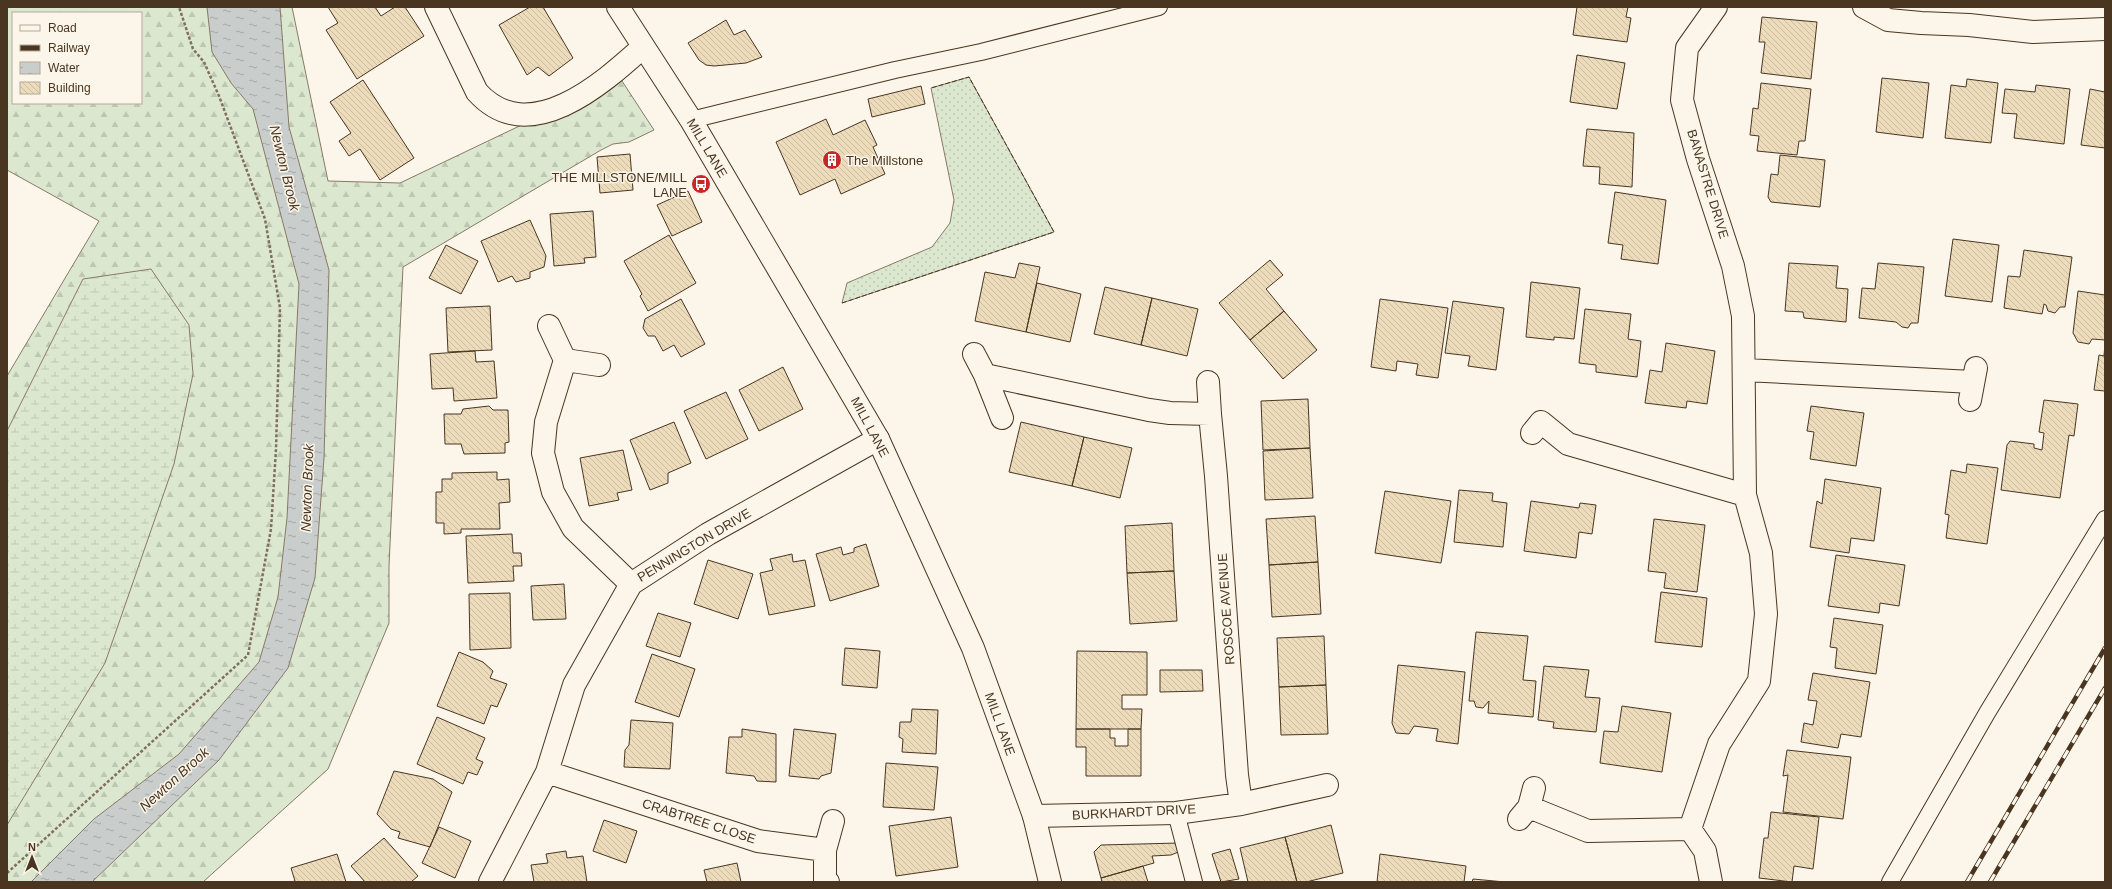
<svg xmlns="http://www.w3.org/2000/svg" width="2112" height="889" viewBox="0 0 2112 889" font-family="Helvetica,sans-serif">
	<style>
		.grass { fill: url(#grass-dots); stroke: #887966 }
		.forest { fill: url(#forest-firs); stroke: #887966; fill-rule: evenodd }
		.wetland { fill: url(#wetland-marsh); stroke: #887966 }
		.water { fill: url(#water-ripples); stroke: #887966 }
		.building { fill: url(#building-back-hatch); stroke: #4a3520 }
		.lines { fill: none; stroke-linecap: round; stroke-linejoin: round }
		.lane-casing { stroke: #4a3520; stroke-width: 18 }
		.street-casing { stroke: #4a3520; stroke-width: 24 }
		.primary-casing { stroke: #4a3520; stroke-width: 24 }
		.path { stroke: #7f6f5c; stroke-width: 2.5; stroke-dasharray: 3 2; stroke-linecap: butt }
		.lane { stroke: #fbf6e9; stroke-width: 16 }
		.street { stroke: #fbf6e9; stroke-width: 22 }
		.primary { stroke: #fbf6e9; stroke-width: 22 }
		.rail-casing { stroke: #4a3520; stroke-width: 4.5 }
		.rail { stroke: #fbf6e9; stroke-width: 3; stroke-dasharray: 9; stroke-linecap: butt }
		.fence { stroke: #4a3520; stroke-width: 1; stroke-dasharray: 5 2; stroke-linecap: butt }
		.labels { text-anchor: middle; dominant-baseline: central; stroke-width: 3; stroke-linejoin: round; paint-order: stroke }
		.street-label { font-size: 13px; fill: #4a3520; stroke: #fbf6e9 }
		.poi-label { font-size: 13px; fill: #4a3520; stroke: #fbf6e9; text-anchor: start }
		.water-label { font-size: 14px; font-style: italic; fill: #4a3520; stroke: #fbf6e9 }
	</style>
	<defs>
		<pattern id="grass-dots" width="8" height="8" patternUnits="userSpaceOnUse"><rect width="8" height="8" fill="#dce7d0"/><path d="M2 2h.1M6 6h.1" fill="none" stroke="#bec7b2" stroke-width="1.8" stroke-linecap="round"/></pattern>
		<pattern id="forest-firs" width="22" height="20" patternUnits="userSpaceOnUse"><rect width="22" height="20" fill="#dce7d0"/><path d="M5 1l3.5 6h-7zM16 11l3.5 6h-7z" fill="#bec7b2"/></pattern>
		<pattern id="wetland-marsh" width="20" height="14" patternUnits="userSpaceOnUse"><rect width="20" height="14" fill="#dce7d0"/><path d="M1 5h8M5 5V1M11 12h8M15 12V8" fill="none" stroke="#bec7b2"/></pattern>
		<pattern id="water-ripples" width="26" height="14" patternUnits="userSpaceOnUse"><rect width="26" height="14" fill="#c9cecd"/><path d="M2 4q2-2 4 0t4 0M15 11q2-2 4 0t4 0" fill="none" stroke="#a5a8a6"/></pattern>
		<pattern id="building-back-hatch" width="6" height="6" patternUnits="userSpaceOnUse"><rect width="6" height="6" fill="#ecdcbc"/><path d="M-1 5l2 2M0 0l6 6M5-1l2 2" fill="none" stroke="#ccbda1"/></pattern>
	</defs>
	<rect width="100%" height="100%" fill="#fbf6e9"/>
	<!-- grass -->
	<path class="grass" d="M969,77L1054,232L842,303L847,283L932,247L950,223L954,200L931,88Z"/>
	<!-- forest -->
	<path class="forest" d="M7,7H292L328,181L400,183L620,78L654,130L629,142L613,144L601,150L403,267L389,566V623L328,769L203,882H7V376L99,221L7,170ZM13,13H141V103H13Z"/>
	<!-- wetland -->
	<path class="wetland" d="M151,269L189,325L193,374L174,464L105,663L7,825V431L83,279Z"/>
	<!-- water -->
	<path class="water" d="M207,7H280L289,127L329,270L324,458L315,578L288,668L219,760L92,882H31L94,819L179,754L259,662L278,597L287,518L299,284L253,109L231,83L212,52Z"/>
	<!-- building -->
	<path class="building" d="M328,7H375L381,16L395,7H405L424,36L357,79L326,30L338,23Z
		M530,7H543L573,58L549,76L538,67L527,75L499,25Z
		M1577,7H1628L1626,17L1631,18L1627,42L1573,35Z
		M1762,17L1817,22L1811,79L1761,73L1765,42H1759Z
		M726,20L734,35L745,30L762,57L746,63L714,66L706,65L699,60L688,43Z
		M1577,55L1625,63L1617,109L1570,102Z
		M1882,78L1929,83L1923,138L1876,132Z
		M1967,79L1998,83L1991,143L1945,138L1951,85L1966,87Z
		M363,80L414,158L380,180L360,149L349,156L339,141L351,133L330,102Z
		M1761,83L1811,89L1805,141H1799L1797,155L1757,151L1759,136L1750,135L1753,108L1758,109Z
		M2036,85L2070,89L2064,144L2014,138L2017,114L2002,113L2005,89L2035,92Z
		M921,86L925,104L872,117L868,99Z
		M2090,89L2105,92V148L2081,145Z
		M826,119L833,135L865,120L877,145L873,147L885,174L841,194L835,179L800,195L776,142Z
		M1587,129L1634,133L1632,187L1599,184L1600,167L1583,166Z
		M630,154L633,190L600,193L597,157Z
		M1780,155L1825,160L1820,207L1771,202L1768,197L1771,174L1778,175Z
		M688,191L702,222L672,236L657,205Z
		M1615,192L1666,200L1658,264L1621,259L1623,245L1608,243Z
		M593,211L596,257L584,258L585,263L554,266L550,214Z
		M530,220L546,256L544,267L530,272V278L516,282L512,276L498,282L481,241Z
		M669,235L696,283L648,311L640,296L642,294L624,261Z
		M1953,239L1999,245L1992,302L1945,296Z
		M446,245L478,261L461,294L429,278Z
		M2024,250L2072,257L2065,307H2060L2055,313L2048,311L2046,305L2044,304L2042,314L2004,308L2008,276L2020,277Z
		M1270,260L1283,275L1266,289L1284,311L1250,340L1219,303Z
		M1019,263L1040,267L1026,332L975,321L985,272L1015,278Z
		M1789,263L1838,266L1836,288L1848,289L1846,322L1804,318L1803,312L1785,311Z
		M1878,263L1924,267L1918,323H1911L1908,328L1902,327L1896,322L1859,318L1862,288L1875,289Z
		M1531,282L1580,288L1574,339L1554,337V340L1526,337Z
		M1037,283L1081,294L1070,342L1026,332Z
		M1105,287L1152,298L1141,345L1094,334Z
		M2078,291L2105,295V340L2092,339L2089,344L2078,342L2073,333Z
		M1152,298L1198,309L1187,356L1141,345Z
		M681,299L705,344L681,357L674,345L663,351L655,336H648L643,328L645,319Z
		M1380,299L1448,308L1438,378L1416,375L1418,364L1397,361L1396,371L1371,367Z
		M1453,301L1504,308L1496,370L1468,366L1470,356L1445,353Z
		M490,306L492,350L448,352L446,308Z
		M1585,309L1631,314L1628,339L1641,341L1637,377L1596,372V365L1579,363Z
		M1284,311L1317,350L1283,379L1250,340Z
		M1666,343L1715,351L1707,404L1687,401L1686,408L1645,403L1650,370L1662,372Z
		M2105,343V391L2094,390L2099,355L2104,356Z
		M475,351L476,362L494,361L497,398L454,401L453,388L432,389L430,354Z
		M783,367L803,409L759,431L739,390Z
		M726,392L748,439L706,459L684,411Z
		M1308,399L1310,448L1263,450L1261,401Z
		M2044,400L2078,404L2074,436L2069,435L2060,498L2001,490L2007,445L2010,441L2034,444V448L2042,450L2044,433L2039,432Z
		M489,406L493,410H508L509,442L505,443V453L464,454L461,444H445L444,414H461L463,409Z
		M1811,406L1864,413L1856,466L1810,459L1814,432L1807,431Z
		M674,422L691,463L668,473V483L650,490L630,440Z
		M1021,422L1084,437L1072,486L1009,472Z
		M1084,437L1132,448L1120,498L1072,486Z
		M1310,448L1313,498L1265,500L1263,451Z
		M623,450L632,490L617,493L619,500L589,506L580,458Z
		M1967,464L1998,468L1987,544L1946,538L1949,515L1945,514L1951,470L1966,473Z
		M497,472V480L509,479L510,502L499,503L500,529H461V533L444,534V523H436V492H442V479H452V473Z
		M1825,479L1881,488L1874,541L1851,538L1849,553L1810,547L1817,501L1822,504Z
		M1459,490L1493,493L1492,501L1507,503L1503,547L1454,542Z
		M1385,491L1451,501L1441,563L1375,553Z
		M1531,501L1579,508L1580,503L1596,505L1592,534L1579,532L1576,558L1524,551Z
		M1315,516L1318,562L1269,565L1266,519Z
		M1654,519L1705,525L1697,592L1664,588L1666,573L1648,571Z
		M1172,523L1174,571L1127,573L1125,526Z
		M512,534L513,553H521L522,566H513L514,581L468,583L466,536Z
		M866,544L879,586L830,601L816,554L841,547L843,555L854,552V548Z
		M792,554L793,562L805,560L815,606L769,615L760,573L773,570L770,559Z
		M1836,555L1905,565L1899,606L1880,603L1879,613L1828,606Z
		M708,560L753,574L738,619L694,604Z
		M1318,562L1321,614L1272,617L1269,565Z
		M1174,571L1177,621L1130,624L1127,573Z
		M564,584L566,619L533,620L531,586Z
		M1661,592L1707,598L1702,647L1655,642Z
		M510,593L511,648L470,650L469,594Z
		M658,613L691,623L680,657L646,646Z
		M1834,618L1883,625L1876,674L1835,668L1837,648L1830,647Z
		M1476,632L1528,636L1523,680L1536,681L1533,717L1488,713L1489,701L1483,708L1476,707L1474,701H1469Z
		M1324,636L1326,685L1279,687L1277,638Z
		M845,648L880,651L877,688L842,685Z
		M1077,651L1147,652V695H1122V709H1142L1141,729H1076Z
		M459,652L483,662L493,671L490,678L507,684L497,707L491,705L484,724L437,706Z
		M652,654L695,669L679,717L635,702Z
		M1398,665L1465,672L1458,744L1436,741L1438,729L1414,726L1409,734L1396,733L1392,723Z
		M1544,666L1589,670L1585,697L1600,698L1596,732L1553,728L1554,722L1538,720Z
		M1160,670H1202L1203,691L1160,692Z
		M1813,673L1870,682L1861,737L1841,734L1838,748L1801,742L1804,723L1813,725L1817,701L1808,700Z
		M1326,685L1328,734L1281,735L1279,687Z
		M1622,706L1671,713L1662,772L1600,763L1604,731L1618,732Z
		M912,709L938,710L936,754L902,752L903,739L899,737L900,722H911Z
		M437,717L485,738L476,759L483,762L477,775L468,772L463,784L417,764Z
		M631,720L673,723L670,769L624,767L625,750L629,745Z
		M742,729L776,734V782L757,781L754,776L726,773L729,737H742Z
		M794,729L836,734L831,773L821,776L819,779L789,776Z
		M1076,729H1110V738H1115V746H1128V729H1141V776H1086V747H1076Z
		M1787,750L1851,757L1843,819L1783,812L1788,775L1783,776Z
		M886,763L938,767L934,810L883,807Z
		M394,771L433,779L452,792L430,847L398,838L400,832L391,829L377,814Z
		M1771,812L1819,817L1813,869L1794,866L1792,882L1759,878L1764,838H1768Z
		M951,817L958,867L896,876L889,826Z
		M604,820L637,831L626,863L593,851Z
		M1331,825L1343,873L1306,882H1297L1285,837Z
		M439,827L471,841L455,878L422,863Z
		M1285,837L1297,882H1248L1240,848Z
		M384,838L418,876L411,882H365L351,866Z
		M1179,843L1181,851L1171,855L1152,856L1154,863L1101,878L1094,852L1101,845Z
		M1230,849L1239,879L1221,882L1212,854Z
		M566,851L567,858L583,856L587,882H534L531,865L548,863L546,854Z
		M337,854L346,882H291L295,881L291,868Z
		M1380,854L1466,866L1464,882H1377Z
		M737,863L741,882H707L704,870Z
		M1143,866L1148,882H1102L1101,878Z
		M1473,879L1505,882H1472Z"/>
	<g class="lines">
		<!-- lane casing -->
		<g class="lane-casing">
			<path id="lane" d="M691,120L895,70L981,52L1159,7
				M1176,813L1194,882
				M1890,882L1987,713L2105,519"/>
		</g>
		<!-- street casing -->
		<g class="street-casing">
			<path id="street" d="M436,7L477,92C529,149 602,84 643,47
				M1864,7L1888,20L1921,23L1969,25L2033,32L2105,29
				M549,326L565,360L546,422L543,453L553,492L573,528L631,584
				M974,354L985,375
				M565,360L599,365
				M1745,370L1972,382
				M1208,382L1210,414
				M1970,400L1976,368
				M1002,418L985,375L1149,410L1170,413L1210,414L1216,476L1237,775L1241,804
				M1532,433L1541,422L1568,444L1745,495
				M547,772L758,841L825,850L833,821
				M1529,807L1588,831L1690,829
				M1034,816L1176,813L1241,804L1327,785
				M1519,819L1529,807L1534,788
				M825,850V881L828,882
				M490,882L547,772L574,685L631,584L708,534L878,439
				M1711,882L1705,851L1690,829L1719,744L1759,681L1766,614L1761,553L1745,495L1743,316L1733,266L1698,159L1682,100L1687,48L1716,7"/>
		</g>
		<!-- primary casing -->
		<g class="primary-casing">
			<path id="primary" d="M618,7L691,120L878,439L973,648L1034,816L1050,882"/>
		</g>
		<!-- path -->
		<path class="path" d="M7,873L248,655L271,529L276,449L280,308L265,219L219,96L204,62L193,49L179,7"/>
		<!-- lane -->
		<use href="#lane" class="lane"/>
		<!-- street -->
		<use href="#street" class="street"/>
		<!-- primary -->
		<use href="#primary" class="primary"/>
		<!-- rail casing -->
		<g class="rail-casing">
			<path id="rail" d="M1967,882L2105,648
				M1990,882L2105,688"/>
		</g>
		<!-- rail -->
		<use href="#rail" class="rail"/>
		<!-- fence -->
		<path class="fence" d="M842,303L1054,232L969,77L931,88"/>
	</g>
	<!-- icons -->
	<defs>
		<g id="building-disc" transform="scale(1)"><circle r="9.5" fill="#c62828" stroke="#fbf6e9"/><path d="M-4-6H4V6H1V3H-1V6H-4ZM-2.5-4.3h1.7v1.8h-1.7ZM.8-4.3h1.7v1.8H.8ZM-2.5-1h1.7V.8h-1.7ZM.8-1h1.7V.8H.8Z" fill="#fff"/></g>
		<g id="bus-disc" transform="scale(1)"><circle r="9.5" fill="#c62828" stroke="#fbf6e9"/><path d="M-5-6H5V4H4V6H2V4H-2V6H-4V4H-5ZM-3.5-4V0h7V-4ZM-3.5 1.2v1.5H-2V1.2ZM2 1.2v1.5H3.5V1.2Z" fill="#fff"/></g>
	</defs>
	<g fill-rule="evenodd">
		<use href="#building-disc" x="832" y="160"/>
		<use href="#bus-disc" x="701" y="184"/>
	</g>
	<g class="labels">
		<!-- street labels -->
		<g class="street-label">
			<text transform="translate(707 148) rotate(59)">MILL LANE</text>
			<text transform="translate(1708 184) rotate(73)">BANASTRE DRIVE</text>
			<text transform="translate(870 427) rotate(62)">MILL LANE</text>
			<text transform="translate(694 545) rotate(-31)">PENNINGTON DRIVE</text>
			<text transform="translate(1226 609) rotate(-94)">ROSCOE AVENUE</text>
			<text transform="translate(1000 724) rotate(70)">MILL LANE</text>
			<text transform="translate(1134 812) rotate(-3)">BURKHARDT DRIVE</text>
			<text transform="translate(699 821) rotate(18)">CRABTREE CLOSE</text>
		</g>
		<!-- poi labels -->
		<g class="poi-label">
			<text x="846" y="160">The Millstone</text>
			<text x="687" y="177" text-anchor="end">THE MILLSTONE/MILL<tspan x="687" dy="15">LANE</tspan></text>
		</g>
		<!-- water labels -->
		<g class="water-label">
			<text transform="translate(285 168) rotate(76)">Newton Brook</text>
			<text transform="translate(307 488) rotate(-88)">Newton Brook</text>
			<text transform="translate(174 779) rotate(-42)">Newton Brook</text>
		</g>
	</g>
	<!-- border -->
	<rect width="2112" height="889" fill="none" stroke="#4a3520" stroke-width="16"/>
	<!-- legend -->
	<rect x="12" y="12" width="130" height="92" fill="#fbf6e9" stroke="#b4a999"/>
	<rect x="20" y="25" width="20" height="6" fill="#fbf6e9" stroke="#b4a999"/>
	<text x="48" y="32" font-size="12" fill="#4a3520">Road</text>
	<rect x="20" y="45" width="20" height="6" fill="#4a3520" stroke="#b4a999"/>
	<text x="48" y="52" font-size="12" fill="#4a3520">Railway</text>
	<rect x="20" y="62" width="20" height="12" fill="url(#water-ripples)" stroke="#b4a999"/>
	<text x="48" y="72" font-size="12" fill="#4a3520">Water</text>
	<rect x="20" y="82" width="20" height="12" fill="url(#building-back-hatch)" stroke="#b4a999"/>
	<text x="48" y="92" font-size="12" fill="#4a3520">Building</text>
	<!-- north arrow -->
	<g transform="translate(32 857)" stroke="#fbf6e9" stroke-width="3" paint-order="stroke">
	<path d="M0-3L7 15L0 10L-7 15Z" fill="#4a3520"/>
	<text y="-6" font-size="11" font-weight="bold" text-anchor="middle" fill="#4a3520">N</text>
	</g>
</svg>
